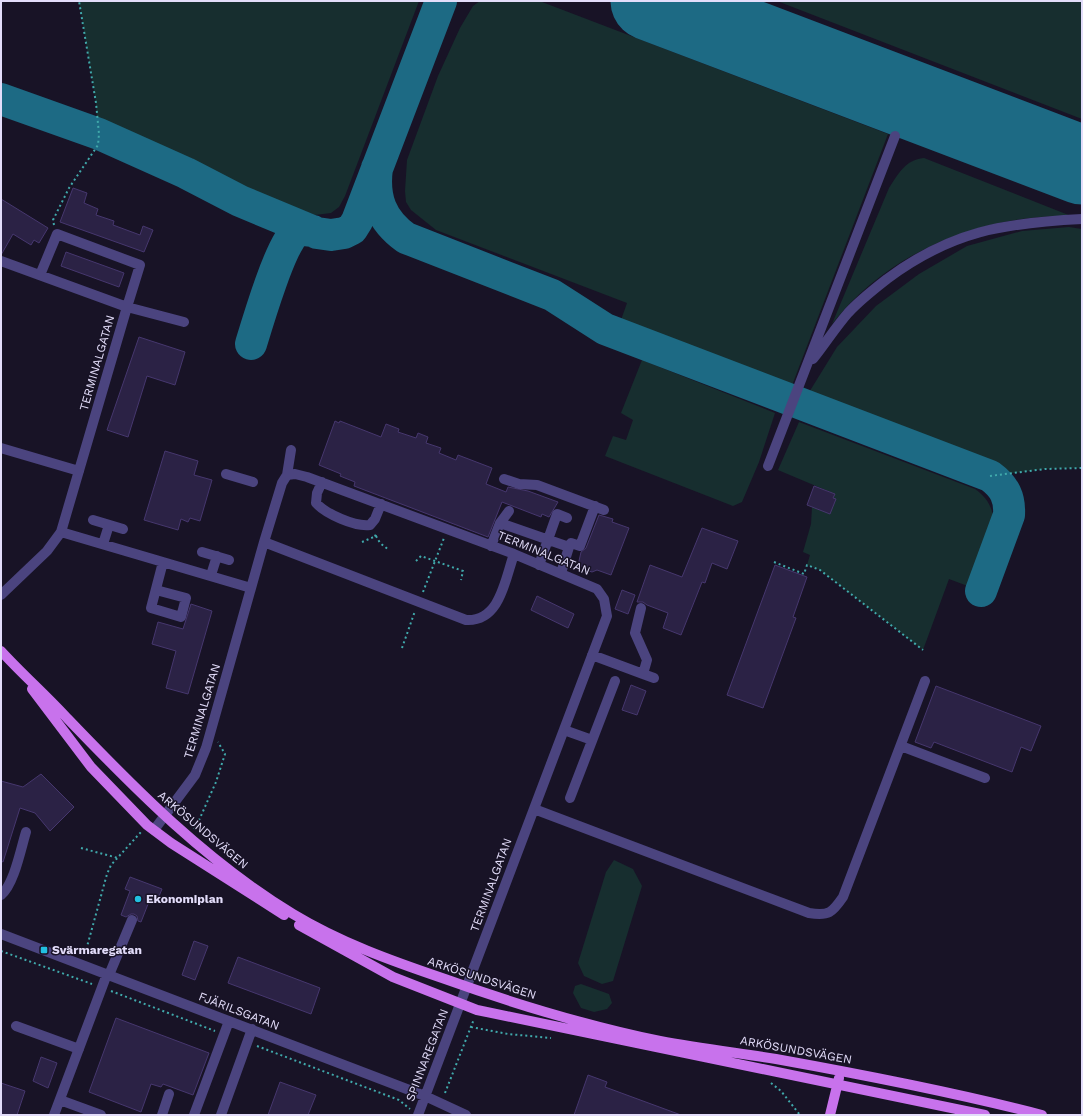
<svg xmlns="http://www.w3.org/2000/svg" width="1083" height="1116" viewBox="0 0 1083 1116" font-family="'Work Sans',sans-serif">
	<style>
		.green { fill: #172e2f }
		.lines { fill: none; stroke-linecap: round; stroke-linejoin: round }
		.taxiway { stroke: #1d6a84; stroke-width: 32 }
		.runway { stroke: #1d6a84; stroke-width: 79 }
		.building { fill: #2b2245; stroke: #46376e }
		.path { stroke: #40a9ab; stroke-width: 2; stroke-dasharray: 2 3; stroke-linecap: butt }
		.minor { stroke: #4b447f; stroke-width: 10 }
		.major { stroke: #c872ec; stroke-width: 10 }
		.poi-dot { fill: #22c0e1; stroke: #181326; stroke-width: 1.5 }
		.labels { text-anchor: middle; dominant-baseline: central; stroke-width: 3; stroke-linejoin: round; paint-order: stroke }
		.street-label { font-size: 12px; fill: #e3ddfa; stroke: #181326 }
		.poi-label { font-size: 12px; font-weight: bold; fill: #e3ddfa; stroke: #181326; text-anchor: start }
	</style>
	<rect width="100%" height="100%" fill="#181326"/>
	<!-- green -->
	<path class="green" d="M79,1H419L345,196L339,207L331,213L315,215L243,188L97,124L96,103Z
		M480,1L542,2L888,134L791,388L623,322L621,320L627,303L436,230L411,210L406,202L405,191L407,160L438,76L460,28L473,6Z
		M777,1H1082V119Z
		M924,158L1071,216C981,214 888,252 832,324L889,188C899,173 905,160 924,158Z
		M1069,227L1082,229V468L1045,469L990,476L993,468L808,394L837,347L876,306L919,274L967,246L1022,231Z
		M642,360L775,413L759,462L742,502L733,506L605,456L613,436L626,440L633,420L621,413Z
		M799,422L975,489C991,500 995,514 994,533L973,588L949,579L923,650L820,570L807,565L810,555L803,552L811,524L812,507L833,498L835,494L778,470Z
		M614,860L633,869L642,886L613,981L602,984L584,976L578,963L606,872Z
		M581,984L609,994L612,1003L607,1009L594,1012L581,1008L573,993L575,986Z"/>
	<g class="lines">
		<!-- taxiway -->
		<path class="taxiway" d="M696,1L702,21
			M1,99L99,134L186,173L240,201L317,233L331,235L344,233L352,229L357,221L441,1
			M377,168C373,198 381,220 406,238L552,295L605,329L990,476C1005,487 1010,498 1009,515L981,591
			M251,344C257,324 281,243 295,233C301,229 307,230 313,231"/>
		<!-- runway -->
		<path class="runway" d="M650,1L1082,165"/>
	</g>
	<!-- building -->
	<path class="building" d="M73,188L87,193L84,203L98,209L96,215L114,221L113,225L140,235L143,226L153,230L144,252L60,222Z
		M1,199L48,228L39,243L34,240L31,245L13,234L1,255Z
		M66,252L124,273L119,287L61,266Z
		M139,337L185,352L175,385L147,376L128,437L107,430Z
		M335,421L339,423L340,421L381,437L386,424L399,429L398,432L416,438L418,433L428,437L426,443L441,448L439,453L456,460L458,455L492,468L486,484L506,492L508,487L528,491L558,502L549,517L542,514L541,517L502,502L488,537L354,486L355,482L340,476L341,474L319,465Z
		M165,451L198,461L194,475L212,480L200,521L190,518L188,522L181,519L178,530L144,520Z
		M814,486L835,494L833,498L836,499L830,514L807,505Z
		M599,515L613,519L612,522L629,528L611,575L597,570L592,572L583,569L579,561L581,552L586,548Z
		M702,528L738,541L727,569L712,563L705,583L702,582L681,635L663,628L668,613L647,605L643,602H637L650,565L682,577Z
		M775,565L807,577L793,617L796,618L763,708L727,695Z
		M622,590L635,595L628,614L615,609Z
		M537,596L574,614L568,628L531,610Z
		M191,604L212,611L188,694L166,688L176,651L152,644L158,622L183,629Z
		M631,685L646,691L637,715L622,710Z
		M936,686L1041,726L1031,751L1021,747L1012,772L934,742L931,748L915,742Z
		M41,774L74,807L50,831L35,813L20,808L3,862L1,861V781L23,787Z
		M130,877L162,889L157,901L150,899L141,922L138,921L137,916L134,914H131L126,917L121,915L130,891L125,889Z
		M194,941L208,946L195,980L182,975Z
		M238,957L320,988L311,1014L228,983Z
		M116,1018L209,1053L193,1095L163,1084L161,1087L151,1084L141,1112L89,1092Z
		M41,1057L57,1063L48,1088L33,1081Z
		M588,1075L607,1082L605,1087L681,1115H574Z
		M280,1082L316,1095L308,1115H268Z
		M1,1083L25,1091L17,1115H1Z"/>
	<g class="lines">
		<!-- path -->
		<path class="path" d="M54,225L53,220L69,188L98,145L99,134L96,103L79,1
			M990,476L1045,469L1082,468
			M376,536L380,543L389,550
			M362,542L376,536L374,535
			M416,561L421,556L463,571L461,580
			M774,562L804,574L807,565L820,570L923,650
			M423,592L444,538
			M402,648L415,611
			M194,829L196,827L216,782L225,754L218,742
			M81,848L118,858
			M1,951L92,984
			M85,954L107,874L111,865L141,832
			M111,991L215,1031
			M471,1027L508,1034L551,1038
			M257,1046L399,1100L410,1109
			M771,1083L781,1091L800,1115
			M445,1093L474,1019
			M899,1115H924"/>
		<!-- minor -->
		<path class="minor" d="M1,261L127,307L61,532L47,551L1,595
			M40,275L57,234L140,265L127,307L184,322
			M813,359C825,344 835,328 848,313C860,300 873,290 887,279C951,231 1004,223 1082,219
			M1,448L79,471
			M768,466L895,136
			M226,474L253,482
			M287,475L295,474L307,477L514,554L597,589L604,599L607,616L418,1115
			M504,479L519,484L537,485L604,510
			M322,482L317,493L316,503C326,514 355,527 370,525L375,519L381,504
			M93,520L123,529
			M500,523L569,547L561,573
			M61,532L251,588
			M264,542L466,620C500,622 505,580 514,554
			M103,544L109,525
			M491,546L500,523L509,511
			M569,547L571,543L580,546L595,506
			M202,552L229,560
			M539,565L557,514L567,518
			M211,575L217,556
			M156,590L186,598L181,617L151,608L163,562
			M592,655L643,674L647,660L635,633L641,608
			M643,674L654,678
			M564,730L592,740
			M901,746L985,778
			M570,798L615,681
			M534,809L809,913C829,916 832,913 843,897L925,681
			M154,830L195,775L206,748L264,542L282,483L287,475L291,450
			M1,895C14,885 21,848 26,832
			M1,934L425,1096L466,1115
			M109,975L132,920
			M16,1026L79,1049
			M60,1100L101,1115
			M54,1115L107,974
			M162,1115L169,1094
			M194,1115L229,1021
			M221,1115L252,1029"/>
		<!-- major -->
		<path class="major" d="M1,651C22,674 46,695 67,718C136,790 207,862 293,914C341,943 392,961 445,979C515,1004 587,1026 660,1041C698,1048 738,1053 776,1059C865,1075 954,1092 1042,1115
			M32,689L91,767L147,825L171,843L284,915
			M299,925L393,977L477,1010L985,1115
			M830,1115L839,1078"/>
	</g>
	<!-- markers -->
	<g class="poi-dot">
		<circle cx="138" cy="899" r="4"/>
		<rect x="40" y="946" width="8" height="8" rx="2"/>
	</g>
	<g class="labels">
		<!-- street labels -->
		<g class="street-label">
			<text transform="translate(97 363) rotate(-74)">TERMINALGATAN</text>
			<text transform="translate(544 553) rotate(22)">TERMINALGATAN</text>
			<text transform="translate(202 711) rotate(-73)">TERMINALGATAN</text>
			<text transform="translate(203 830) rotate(40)">ARKÖSUNDSVÄGEN</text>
			<text transform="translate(491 885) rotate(-70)">TERMINALGATAN</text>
			<text transform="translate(482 978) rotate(18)">ARKÖSUNDSVÄGEN</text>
			<text transform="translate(239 1011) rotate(21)">FJÄRILSGATAN</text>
			<text transform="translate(796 1050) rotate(10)">ARKÖSUNDSVÄGEN</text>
			<text transform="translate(427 1055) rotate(-69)">SPINNAREGATAN</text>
		</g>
		<!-- poi labels -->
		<g class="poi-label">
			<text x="146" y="899">Ekonomiplan</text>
			<text x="52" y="950">Svärmaregatan</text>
		</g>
	</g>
	<!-- border -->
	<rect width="1083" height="1116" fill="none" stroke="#e3ddfa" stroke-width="4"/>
</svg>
